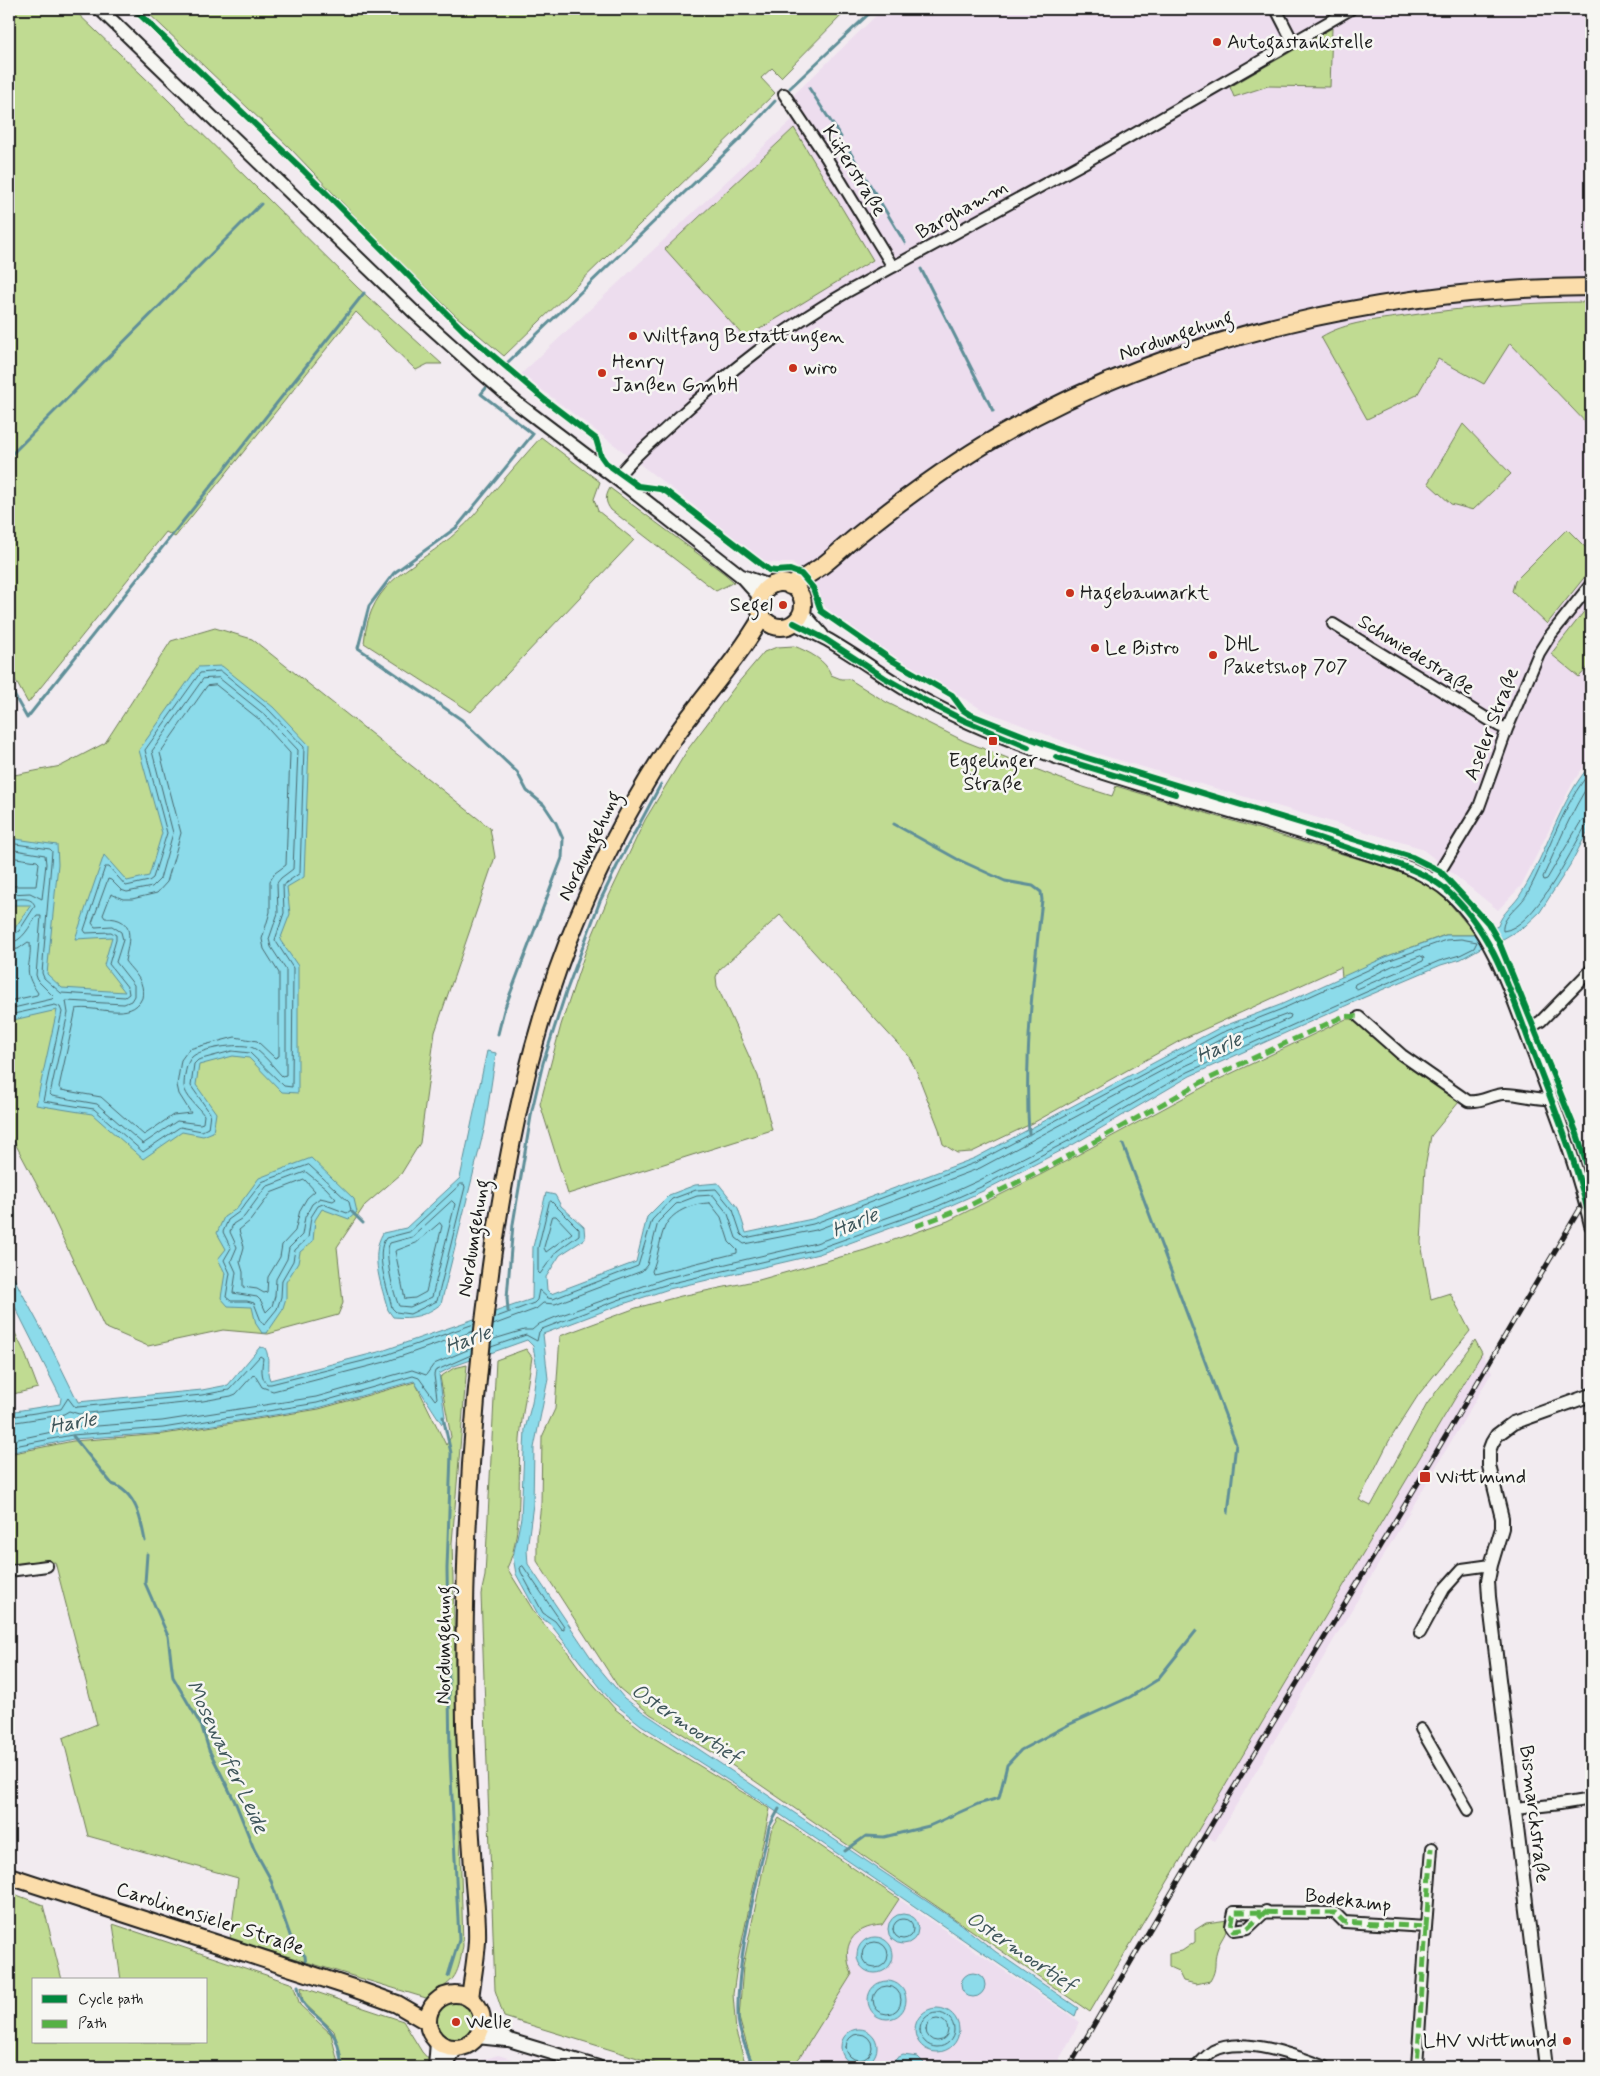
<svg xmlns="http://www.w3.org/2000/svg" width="1600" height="2076" viewBox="0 0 1600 2076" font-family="Mynerve,sans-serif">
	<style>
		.built { fill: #edddee }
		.green { fill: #c0db92; stroke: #6e7c57 }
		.water { fill: #8cdbea; stroke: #5f8f98 }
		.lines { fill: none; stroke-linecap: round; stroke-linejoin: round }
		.shore { stroke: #49686e; stroke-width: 1 }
		.stream { stroke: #5f8f98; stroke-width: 3 }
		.minor-casing { stroke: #1c1c1c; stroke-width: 14 }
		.tertiary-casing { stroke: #1c1c1c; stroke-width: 16 }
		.secondary-casing { stroke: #1c1c1c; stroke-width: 18 }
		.primary-casing { stroke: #1c1c1c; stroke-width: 20 }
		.minor { stroke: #f6f6f2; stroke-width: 10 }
		.tertiary { stroke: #f6f6f2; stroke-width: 12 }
		.secondary { stroke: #f6f6f2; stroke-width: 14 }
		.primary { stroke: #fbddab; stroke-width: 16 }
		.rail-casing { stroke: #1c1c1c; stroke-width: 5 }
		.rail { stroke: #f6f6f2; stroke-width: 3; stroke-dasharray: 9; stroke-linecap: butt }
		.quiet { stroke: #55b145; stroke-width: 5; stroke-dasharray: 10 5; stroke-linecap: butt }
		.cycleway-casing { stroke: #f6f6f2; stroke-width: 9 }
		.cycleway { stroke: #00873e; stroke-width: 6 }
		.poi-dot { fill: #c8321e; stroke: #f6f6f2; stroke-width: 2 }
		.labels { text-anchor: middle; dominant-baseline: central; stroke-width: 5; stroke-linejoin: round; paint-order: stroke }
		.poi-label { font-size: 20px; fill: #1c1c1c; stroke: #f6f6f2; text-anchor: start }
		.street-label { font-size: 20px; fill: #1c1c1c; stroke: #f6f6f2 }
		.water-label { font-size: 21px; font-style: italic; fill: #3e555a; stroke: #f6f6f2 }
	</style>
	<rect width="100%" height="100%" fill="#f2ebf0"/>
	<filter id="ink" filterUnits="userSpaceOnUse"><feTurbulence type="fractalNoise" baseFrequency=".02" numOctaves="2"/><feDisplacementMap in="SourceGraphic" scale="10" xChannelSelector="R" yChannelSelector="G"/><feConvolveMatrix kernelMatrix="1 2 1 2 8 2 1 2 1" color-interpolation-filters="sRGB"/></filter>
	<g filter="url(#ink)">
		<!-- built -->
		<path class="built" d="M883,9H1591V756L1572,784L1521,886L1498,910L1421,848L1091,752L983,710L912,668L839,619L822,604L816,585L792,563H777L766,562L753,554L683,497L521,374L794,118L783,105Z
			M1482,1353L1492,1372L1215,1841L1197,1831Z
			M899,1899L1080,2022L1055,2067H817L800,2057L852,1974L847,1958L848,1947L852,1938L858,1931L865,1928L882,1925Z
			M498,2055L538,2067H460Z"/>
		<!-- green -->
		<path class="green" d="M9,9H73L166,98L358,288L442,364H428L416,370L356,312L175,537L166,532L28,703L9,669Z
			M144,9H848L781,77L772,68L761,78L775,93L504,356L456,316L377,239L290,148Z
			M1332,28L1330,87L1268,86L1234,97L1230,87Z
			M794,128L873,260L745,338L665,249Z
			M1591,302V428L1510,343L1484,384L1438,359L1417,395L1367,419L1321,337C1345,322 1377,320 1405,316C1467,307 1528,302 1591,302Z
			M1463,424L1511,474L1473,510L1451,504L1428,483Z
			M541,437L600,482L594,499L598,511L634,540L471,712L364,643C370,576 417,569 458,531C470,521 479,509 489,497C506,477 523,457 541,437Z
			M610,488L725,574L734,582L716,591L611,510C605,502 605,497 610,488Z
			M1567,529L1591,553V569L1547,624L1512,591L1515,581Z
			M1586,609L1591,614V664L1579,677L1551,654Z
			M215,628L252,639L490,828L495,857L435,1032L420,1143L401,1174L365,1205L337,1247L343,1303L338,1315L268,1334L223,1330L148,1346L104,1327L45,1200L9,1132V776L61,766L105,743L171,641Z
			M794,646C809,652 826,660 831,675L841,679H849L886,702L964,741L1074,784L1112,796L1116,786L1402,872L1439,891L1476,935H1445L1388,956L1342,978L1341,967L1183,1039L1033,1123L972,1152L957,1153L943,1144L939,1129L916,1070L908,1055L780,915L719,970L716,977L717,986L758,1076L772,1130L568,1194L540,1104L561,1025L585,953L609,896L645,820L688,749L737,684L764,652L777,647Z
			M1346,1019H1356L1406,1064L1459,1102L1431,1136L1425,1168L1421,1243L1431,1299L1450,1293L1470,1331L1419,1394L1389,1441L1359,1500L1371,1506L1427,1404L1475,1340L1482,1353L1090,2012L720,1757L650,1714L619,1688L537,1561V1537L541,1504L542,1437L555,1409L560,1336L636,1308L681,1296L759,1280L865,1250L948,1221L1044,1173L1209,1084Z
			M9,1321L24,1351L38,1388L9,1395Z
			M526,1349L532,1357C528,1384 522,1412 520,1440C518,1477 523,1536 507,1568L538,1618L561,1643L580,1669L615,1709L646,1733L770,1809L738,1960L733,1994L736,2032L746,2066L750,2056L739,2018L743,1966L771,1831L779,1818L899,1899L882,1925C852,1927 840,1946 852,1974L800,2057L791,2067H667L504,2017L495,1990L481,1594L485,1576L496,1360Z
			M467,1365L452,1543L463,1946C457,1980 455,1980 426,1998L230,1939L238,1878L88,1836L63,1738L97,1724L55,1562L9,1569V1454L73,1441L164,1434L319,1409L415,1382L446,1445L451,1437L440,1377L454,1368Z
			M9,1892L43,1905L62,1980H34V2042H206V1980H121L113,1924L293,1984L300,2005L331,2034L339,2067H9V1986L14,1985L9,1967Z
			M1228,1920C1227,1936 1221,1937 1217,1950C1213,1962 1218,1968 1210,1981L1196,1984L1183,1981L1178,1971L1169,1967V1954L1182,1951L1195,1942V1930L1206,1923Z
			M301,1987L403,2021L422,2052L432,2063L431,2067H344L334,2031L303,2002Z
			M435 2021a20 20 0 1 1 40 0a20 20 0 1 1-40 0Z"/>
		<!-- water -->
		<path class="water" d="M222,666L273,707L309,745L304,877L287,887L290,914L280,940L298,966V1093L282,1092L249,1058L233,1056L199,1065L196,1085L216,1113L213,1132L203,1136L182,1132L143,1159L92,1114L36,1105L57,1010L9,1021V933L15,928L31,905H9V865H11L9,838L57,845L58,864L47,974L62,988L125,992L104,965L112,937L75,939L104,855L127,881L149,876L162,833L139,750L198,667Z
			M1591,764V825L1570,865L1540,912L1525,926L1503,939L1500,937L1461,959L1441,965L1365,997L1190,1076L1074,1144L983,1191L938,1211L819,1254L669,1289L620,1305L543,1334L548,1379L534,1448L533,1504L527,1550L528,1564L594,1662L624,1698L643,1712L955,1920L996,1952L1078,2008L1075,2016L759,1800L641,1725L611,1701L551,1625L539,1616L516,1574L513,1557L521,1518L525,1429L532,1403L537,1368L533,1346L527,1340L454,1366L439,1374L445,1417L442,1424L414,1381L318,1408L163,1433L73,1439L9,1453V1412L60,1404L61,1398L9,1295V1269L49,1343L78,1402L202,1390L228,1385L260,1347L265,1348C271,1358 265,1369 270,1380L382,1351L532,1299L533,1247L546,1193L555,1195L561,1206L584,1227L585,1239L560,1255L546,1277L547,1290L551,1294L636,1262L647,1217L669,1195L695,1185L718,1183L738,1208L746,1233L812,1219L975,1158L1219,1028L1280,1005L1388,956L1446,935H1476L1498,926C1502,912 1515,905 1522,892C1548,851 1559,801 1591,764Z
			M487,1051L496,1053L485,1126L441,1304C425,1316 413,1319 393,1317L388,1310C382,1287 369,1256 383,1233L406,1228L460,1178Z
			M311,1158L354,1199L357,1212L349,1219L322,1209L315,1220L313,1241L300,1252L298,1263L286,1282V1298L282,1311L267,1333H262L256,1324L252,1307L228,1306L221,1298L225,1273L218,1259L226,1249L217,1233L224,1217L236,1209L259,1178Z
			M888 1929a15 15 0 1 1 30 0a15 15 0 1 1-30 0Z
			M857 1955a18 18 0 1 1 36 0a18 18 0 1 1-36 0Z
			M961 1985a12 12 0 1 1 24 0a12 12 0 1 1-24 0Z
			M868 2000a19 19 0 1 1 38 0a19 19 0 1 1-38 0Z
			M915 2030a22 22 0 1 1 44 0a22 22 0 1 1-44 0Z
			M841 2047a18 18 0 1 1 36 0a18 18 0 1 1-36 0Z
			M903,2055L918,2057L928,2067H889L897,2058Z"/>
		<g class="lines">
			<!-- shore -->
			<path class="shore" d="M219,678L265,715L298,750L293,869L281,878L277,883L278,913L269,939L271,947L286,970V1075L282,1076C275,1069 261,1050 251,1047C239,1043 201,1048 192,1057C186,1062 184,1079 184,1086C185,1096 198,1107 204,1115L203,1123L200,1124L177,1121L143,1144L97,1104L52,1096L50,1094L68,1013L66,1001L124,1004L131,1001L134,996V985L116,962L123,940L121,932L112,926L95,927L92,923L108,879L111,880L121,890L127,892L152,887L160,879L173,833L152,751L203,679Z
				M216,685L260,720L290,753L286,865L275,873L270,881V912L262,939L264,949L279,973V1056L275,1058L257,1041L235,1037L189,1049L181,1060L177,1085L179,1094L191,1113L173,1115L144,1135L101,1097L61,1090L59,1087L76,1009C95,1005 132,1022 142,998C143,993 143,988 141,983C138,975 130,968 125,961C129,940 137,918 105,918L103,915L111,894L123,899H132L157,893L167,882L181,833L160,753L207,686Z
				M1591,771C1561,806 1549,854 1527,894C1521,906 1501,917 1503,931C1534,928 1570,853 1585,827L1591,824
				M1591,781C1571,811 1558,845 1543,877L1544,880L1547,879L1580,823L1585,819L1591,818
				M9,843L50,849L52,851L42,973L44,978L61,993L125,997L129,994L128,988L109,964L116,940V935L111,932L86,933L84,930L105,867H109L126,886L149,881L153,878L167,833L145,750L200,673L221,671L269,710L304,747L300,873L283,885L284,913L275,940L293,968L292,1087L284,1086L250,1053L232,1051L198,1060L194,1064L191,1086L210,1113L208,1128L202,1131L180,1127L143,1152L94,1109L43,1101L62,1012L60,1007L55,1005L9,1015
				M9,849L45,855L46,864L42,899L30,893L9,894
				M9,857L37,861L39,863L36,886H9
				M9,900C18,899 32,896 35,906L19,931L9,937
				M9,943C23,942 29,926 37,916H41L36,975L38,981L54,997L52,999L9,1009
				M9,950L18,949L28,942L30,943C32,968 21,969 38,993L37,995L9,1001
				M1421,956L1424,958L1423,961L1357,989L1354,987L1355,984L1392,966Z
				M309,1165L349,1202L351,1210L347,1213L323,1204L318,1206L311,1217L308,1238L295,1250L293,1261L282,1280L281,1297L277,1309L264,1325L261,1321L254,1303L247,1301H231L226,1297L230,1273L224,1260L231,1248L223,1232L228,1220L239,1212L262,1182Z
				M306,1172L326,1188L336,1199L333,1201L320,1198L312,1204L305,1217L302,1235L289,1248L287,1259L276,1279L275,1296L272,1306L266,1312L261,1301L257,1297L233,1293L236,1272L231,1261L237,1247L230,1232L233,1224L244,1217L266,1187Z
				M305,1180L315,1191L307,1198L300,1210L295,1231L282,1245L280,1257L268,1277L267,1292L264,1293L257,1289L243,1287V1272L240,1262L244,1247L239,1230L250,1221L271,1193Z
				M461,1184H464L465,1187L437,1301L410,1314L396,1312L392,1308C388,1289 374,1253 386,1238L409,1232Z
				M452,1201L455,1204L432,1297L410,1307L399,1306C394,1296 383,1252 390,1243L412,1237Z
				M551,1201L579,1229V1235L557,1251L540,1274L538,1272V1248L549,1203Z
				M710,1203L721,1217L729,1242L737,1250V1253L653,1274L652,1271C658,1258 659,1242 664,1229C670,1212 693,1203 710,1203Z
				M553,1216H556L572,1233L546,1252L544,1248Z
				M440,1223L442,1226L426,1292L415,1298L405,1299L395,1251L416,1243Z
				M491,1340L524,1330H532L539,1324L556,1317L666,1278L816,1243L934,1201L978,1181L1069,1134L1185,1066L1290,1018L1291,1015L1288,1014L1223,1038L980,1168L816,1230L744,1244L736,1238L728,1214L713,1195L697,1196L676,1204L658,1222L647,1265L642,1271L555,1304L543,1303L536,1309L493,1325
				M491,1347L526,1335L537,1341L539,1332L542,1329L618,1300L668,1284L817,1249L936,1207L981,1187L1072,1139L1188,1072L1364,993L1439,961L1460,955L1474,948L1477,942L1461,939L1446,940L1390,960L1282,1009L1221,1033L977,1162L813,1224L745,1238L741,1234L733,1210L716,1189L696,1190L672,1199L652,1220L638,1266L553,1299L548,1298L539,1290L537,1300L534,1303L494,1318
				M9,1417L61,1409L68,1398L74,1406L78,1407L202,1395L229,1390L260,1356L263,1358C262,1367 260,1377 267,1384H271L383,1356L474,1324
				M9,1423L62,1415L69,1411L79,1414L203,1401L231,1396L236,1394L254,1374L262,1387L273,1391L385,1362L474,1331
				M9,1441L71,1428L162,1421L316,1397L412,1370L426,1375L434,1364L472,1348
				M9,1447L72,1435L163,1428L317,1403L413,1376L419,1378L435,1400L437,1398L434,1375L435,1371L471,1355
				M523,1566L564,1626V1630L561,1629L555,1621L543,1613L521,1572L520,1568Z
				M893 1929a10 10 0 1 1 20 0a10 10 0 1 1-20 0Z
				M862 1955a13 13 0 1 1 26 0a13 13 0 1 1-26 0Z
				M873 2000a14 14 0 1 1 28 0a14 14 0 1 1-28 0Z
				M920 2030a17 17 0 1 1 34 0a17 17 0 1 1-34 0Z
				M926 2030a11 11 0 1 1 22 0a11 11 0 1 1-22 0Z
				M846 2047a13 13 0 1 1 26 0a13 13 0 1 1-26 0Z"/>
			<!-- stream -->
			<path class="stream" d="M790,88L874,9
				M809,88L841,137
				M850,152L905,243
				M921,269L993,411
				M507,363L740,139L775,101
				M486,388L481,394L533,434L457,527L394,573L369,606L358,648L462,720L517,772L527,791L544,805L556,823L563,839L562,858L504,1010L498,1034
				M9,457L261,204
				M9,686L27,718L364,293
				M894,824L957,859L1005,881L1033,886L1041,892L1042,900C1033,977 1024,1055 1029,1134
				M1123,1144L1236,1444L1228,1513
				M352,1212L363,1223
				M508,1311L507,1298L513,1224L532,1110L543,1063L566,992L600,901L620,860L661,784
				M443,1417L451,1453L447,1569L450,1756L459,1940L448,1976
				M73,1436L112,1484C136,1492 141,1519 145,1541
				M147,1554L145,1583L168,1636L173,1677L202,1727L209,1750L236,1804L254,1849L270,1878L292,1941L305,1956L306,1966
				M845,1851L866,1836L884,1837L929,1826L978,1804L999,1798L1007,1765L1021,1750L1068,1725L1130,1697L1157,1680L1196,1631
				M298,1986C301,2012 319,2013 332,2033C339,2042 340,2056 342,2067
				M754,2067C748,2054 738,2031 738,2016C736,1958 757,1885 769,1827L779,1809"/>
			<!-- minor casing -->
			<g class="minor-casing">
				<path id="minor" d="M1276,9L1293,42
					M784,94L826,157L893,267
					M616,479C632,457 654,440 673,422C728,372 782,329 847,292L1089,160L1351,9
					M1333,624L1499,726L1507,729
					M1434,881L1479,807L1507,729L1539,653L1549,637L1591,584
					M1359,1017L1402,1055L1468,1101C1480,1103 1491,1095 1503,1094C1519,1093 1535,1100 1551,1099
					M1525,1031L1541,1021L1591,970
					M9,1571L47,1566
					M1420,1633L1444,1589L1462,1569L1491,1565
					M1421,1729L1468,1810
					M1515,1809L1560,1804L1591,1799
					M1266,1911L1248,1928L1234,1930L1231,1926L1234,1912L1335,1913L1344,1922L1426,1927L1417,2067
					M1426,1927L1432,1848
					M1196,2067C1201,2062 1207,2055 1213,2051C1243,2035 1297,2056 1326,2067"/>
			</g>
			<!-- tertiary casing -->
			<g class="tertiary-casing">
				<path id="tertiary" d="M100,9L414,312L473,365L518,404L629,488L740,575L760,597
					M742,576L770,586
					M802,612L822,635
					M794,623C805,629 817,634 828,640C861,659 891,682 924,700C966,723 1009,740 1053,756C1147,789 1244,813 1338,844C1376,857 1420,866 1451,894C1496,936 1513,1000 1535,1056C1556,1112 1578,1167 1591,1225
					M482,2023L509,2040L598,2067
					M477,2037L506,2040
					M1546,2067L1489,1597L1488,1581L1491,1565L1502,1528V1518L1489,1466V1451L1492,1443L1497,1435L1513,1423L1591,1395"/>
			</g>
			<!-- secondary casing -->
			<g class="secondary-casing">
				<path id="secondary" d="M436,2067L438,2042
					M444,2067L456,2048"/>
			</g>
			<!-- primary casing -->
			<g class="primary-casing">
				<path id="primary" d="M759 605a22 22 0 1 1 44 0a22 22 0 1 1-44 0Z
					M790,586C803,578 816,571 827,562C838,553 847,544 857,536C903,499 950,464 1001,435C1172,335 1394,288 1591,287
					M9,1876L353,1988L397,2004L428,2022
					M428 2021a27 27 0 1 1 54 0a27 27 0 1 1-54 0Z
					M470,1999C472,1980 476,1960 477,1941C478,1917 474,1892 473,1868C470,1820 466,1772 465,1723C462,1565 471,1407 493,1251C510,1138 532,1026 577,920C604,855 637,793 676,735C704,695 738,659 762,617"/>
			</g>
			<!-- minor -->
			<use href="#minor" class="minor"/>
			<!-- tertiary -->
			<use href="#tertiary" class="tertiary"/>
			<!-- secondary -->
			<use href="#secondary" class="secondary"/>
			<!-- primary -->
			<use href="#primary" class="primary"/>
			<!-- rail casing -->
			<g class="rail-casing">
				<path id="rail" d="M1069,2067L1213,1822L1415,1488L1591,1190"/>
			</g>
			<!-- rail -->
			<use href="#rail" class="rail"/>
			<!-- quiet -->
			<path class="quiet" d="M916,1226L964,1208L1045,1169L1204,1081L1344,1016L1359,1017
				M1266,1911L1248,1928L1234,1930L1231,1926L1234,1912L1335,1913L1344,1922L1426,1927L1417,2067
				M1426,1927L1432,1848"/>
			<!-- cycleway casing -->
			<g class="cycleway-casing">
				<path id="cycleway" d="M134,9L303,170L464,331L545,400L596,439L601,456L606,463L638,486L660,489L667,492L769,570L776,571L790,570L801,574L813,588L821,611L893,661L952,695L963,710L969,714L1045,744L1084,757L1412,857L1440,871L1488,923L1499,942L1577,1134L1591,1178
					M794,623L825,639L885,678L924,700L963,720L1028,747
					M1056,757L1175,794
					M1307,834C1329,841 1350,849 1372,856C1397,864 1423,871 1444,888C1495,931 1513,1000 1536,1060C1557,1115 1579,1168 1591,1225"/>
			</g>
			<!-- cycleway -->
			<use href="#cycleway" class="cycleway"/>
		</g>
	</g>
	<!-- markers -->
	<g class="poi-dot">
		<circle cx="1217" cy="42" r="5"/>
		<circle cx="633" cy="336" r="5"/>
		<circle cx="793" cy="368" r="5"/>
		<circle cx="602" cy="373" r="5"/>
		<circle cx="1070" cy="593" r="5"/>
		<circle cx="783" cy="605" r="5"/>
		<circle cx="1095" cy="648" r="5"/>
		<circle cx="1213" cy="655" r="5"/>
		<rect x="988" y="736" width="10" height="10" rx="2.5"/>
		<rect x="1419" y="1471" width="12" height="12" rx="2.5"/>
		<circle cx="456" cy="2022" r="5"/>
		<circle cx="1567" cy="2041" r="5"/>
	</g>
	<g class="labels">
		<!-- poi labels -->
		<g class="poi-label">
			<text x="1227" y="42">Autogastankstelle</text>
			<text x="643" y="336">Wiltfang Bestattungen</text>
			<text x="612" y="362">Henry<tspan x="612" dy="23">Janßen GmbH</tspan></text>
			<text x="803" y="368">wiro</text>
			<text x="1080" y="593">Hagebaumarkt</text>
			<text x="773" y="605" text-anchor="end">Segel</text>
			<text x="1223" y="644">DHL<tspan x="1223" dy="23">Paketshop 707</tspan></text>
			<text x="1105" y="648">Le Bistro</text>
			<text x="993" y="761" text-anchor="middle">Eggelinger<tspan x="993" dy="23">Straße</tspan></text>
			<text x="1436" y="1477">Wittmund</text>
			<text x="466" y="2022">Welle</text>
			<text x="1557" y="2041" text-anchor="end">LHV Wittmund</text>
		</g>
		<!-- street labels -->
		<g class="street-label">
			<text transform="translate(854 171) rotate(58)">Küferstraße</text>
			<text transform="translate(962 210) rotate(-29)">Barghamm</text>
			<text transform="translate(1176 336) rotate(-19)">Nordumgehung</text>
			<text transform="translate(1416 655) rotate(32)">Schmiedestraße</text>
			<text transform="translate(1492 724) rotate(-69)">Aseler Straße</text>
			<text transform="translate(590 846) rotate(-64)">Nordumgehung</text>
			<text transform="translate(474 1238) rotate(-81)">Nordumgehung</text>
			<text transform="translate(444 1645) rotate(-90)">Nordumgehung</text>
			<text transform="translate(1534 1814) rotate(83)">Bismarckstraße</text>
			<text transform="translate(1348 1901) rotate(7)">Bodekamp</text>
			<text transform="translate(210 1919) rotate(18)">Carolinensieler Straße</text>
		</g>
		<!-- water labels -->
		<g class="water-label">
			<text transform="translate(1219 1048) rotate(-24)">Harle</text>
			<text transform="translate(855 1223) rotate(-22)">Harle</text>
			<text transform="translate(468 1340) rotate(-20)">Harle</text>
			<text transform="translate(73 1423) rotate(-10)">Harle</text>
			<text transform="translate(686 1724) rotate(34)">Ostermoortief</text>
			<text transform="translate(227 1757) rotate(65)">Mosewarfer Leide</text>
			<text transform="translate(1021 1952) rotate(34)">Ostermoortief</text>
		</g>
	</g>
	<!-- margin -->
	<rect width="1600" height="2076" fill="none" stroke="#f6f6f2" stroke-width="30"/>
	<rect x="15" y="15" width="1570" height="2046" fill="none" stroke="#1c1c1c" stroke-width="2" filter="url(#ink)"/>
	<!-- legend -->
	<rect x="32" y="1978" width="175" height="65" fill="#f6f6f2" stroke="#9f9f9c"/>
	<rect x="42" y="1995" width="25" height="8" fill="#00873e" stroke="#9f9f9c"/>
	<text x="78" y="2004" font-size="15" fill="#1c1c1c">Cycle path</text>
	<rect x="42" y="2020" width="25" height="8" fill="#55b145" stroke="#9f9f9c"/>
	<text x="78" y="2028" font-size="15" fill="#1c1c1c">Path</text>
</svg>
